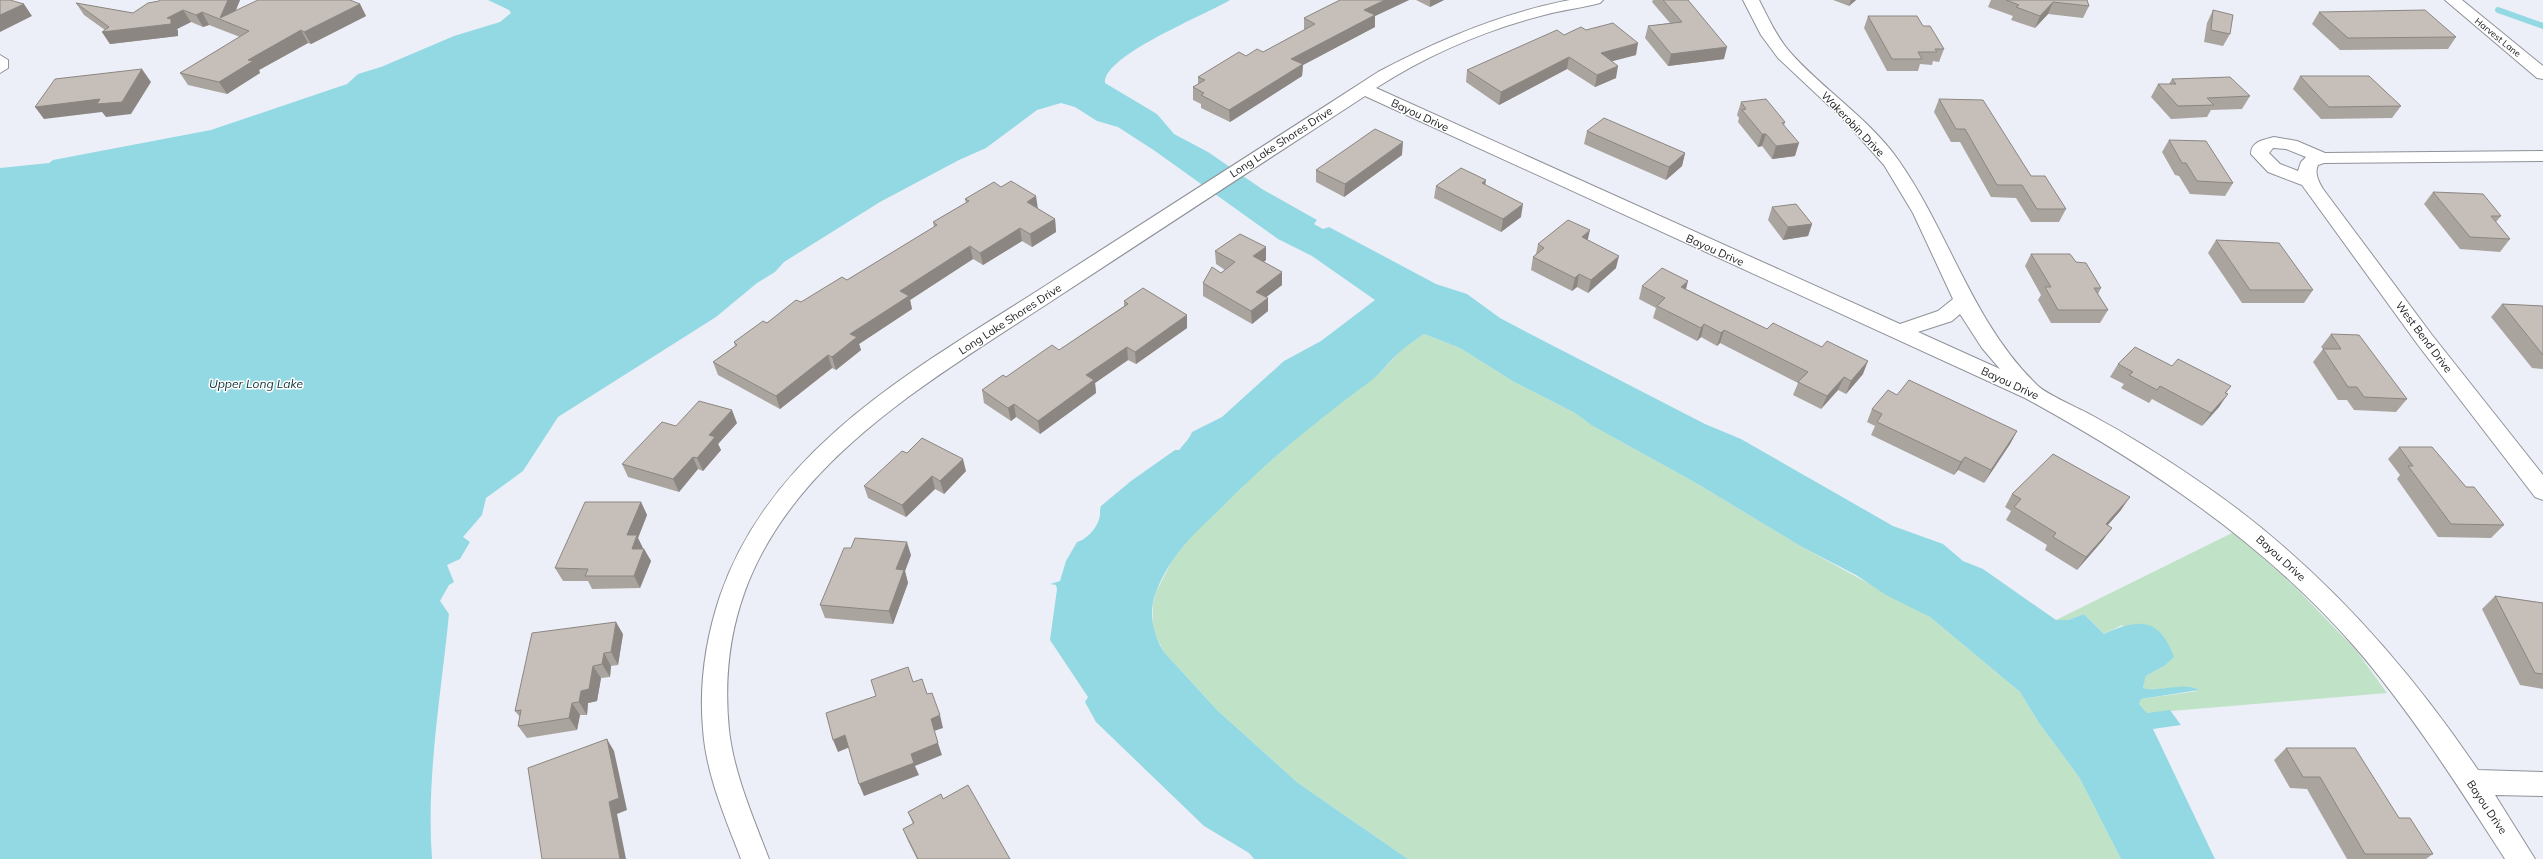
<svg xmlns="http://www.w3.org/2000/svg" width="2543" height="859" viewBox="0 0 2543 859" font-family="Mulish,sans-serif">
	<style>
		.green { fill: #c0e3c7 }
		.water { fill: #93d9e3 }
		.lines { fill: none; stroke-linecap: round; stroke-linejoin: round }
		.stream { stroke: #93d9e3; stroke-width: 6 }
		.street-casing { stroke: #8f9299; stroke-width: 2 }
		.street { fill: #fff; fill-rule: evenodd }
		.wall { fill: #aaa49f }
		.shaded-wall { fill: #8b8682 }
		.building { fill: #c6bfb9; stroke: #8b8682 }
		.labels { text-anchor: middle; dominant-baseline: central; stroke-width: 3; stroke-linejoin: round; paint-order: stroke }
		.far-street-label { font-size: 9px; fill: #202124; stroke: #fff }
		.street-label { font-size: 11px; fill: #202124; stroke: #fff }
		.water-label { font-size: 12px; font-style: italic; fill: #0c3035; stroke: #fff }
	</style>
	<rect width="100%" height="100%" fill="#edeff8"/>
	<!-- green -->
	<path class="green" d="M1424,334L1460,348L1514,382L1575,413L1591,425L1696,483L1802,547L1930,617L2020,692L2039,723L2079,777L2121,859H1408L1298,783L1217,710L1164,652L1153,630V604L1156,592L1173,559L1191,535L1255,474L1323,416L1382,371L1401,350Z
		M2234,532L2296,588L2355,649L2387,693L2147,713L2139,704L2141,699L2198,691C2180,682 2162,693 2143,688L2146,676L2164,666L2122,625L2104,634L2084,614L2068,620H2056Z"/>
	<!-- water -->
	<path class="water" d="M488,0H1230C1208,14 1103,55 1105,83L1157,114L1174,134L1208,152L1262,189L1317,220L1314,224L1323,229L1329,227L1436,284L1467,294L1500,318L1538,338L1705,424L1741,439L1893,526L1943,544L1963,561L1983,569L2056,620H2068L2084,614L2104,634C2138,618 2160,617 2174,657L2164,666L2146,676L2143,688C2161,693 2182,681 2199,690L2141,699L2139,704L2147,713L2170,710L2181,725L2153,729L2215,859H2121L2079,777L2039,723L2020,692L1930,617L1886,595L1856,575L1802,547L1696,483L1591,425L1575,413L1514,382L1460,348L1424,334C1417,339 1409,344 1402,350C1391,359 1383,371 1372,380C1319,419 1268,460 1222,507C1194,534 1171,554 1156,592C1148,613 1153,634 1164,652L1217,710L1298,783L1408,859H1254L1249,853L1204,826L1096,722L1085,702L1088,697L1050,640L1057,589L1056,585L1050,584L1060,581L1066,561L1077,542C1086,540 1097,528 1099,519C1101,514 1099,511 1101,506L1131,481L1175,450H1179L1189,438L1192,432L1222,417L1284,361L1321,341L1375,300L1312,256L1278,239L1155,151L1118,127L1097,121L1075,107L1061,103L1037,110L986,148L959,160L880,202L784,262L775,272L757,283L716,317L558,417L523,471L486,498L482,515L463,537L470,542L460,559L447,565L454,582L449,585L440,601L449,614C441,696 426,777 432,859H0V168L49,163L53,160L211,130L347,84L358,74L381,67L454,36L500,22L511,13L509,10Z"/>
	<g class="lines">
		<!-- stream -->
		<path class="stream" d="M2498,10L2543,26"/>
		<!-- street casing -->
		<g class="street-casing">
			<path id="street" d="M1570,0H1603L1600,3C1582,8 1562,10 1544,15C1485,30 1427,55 1376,88L1900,324L1938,311L1953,299L1913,213L1884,165L1843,119L1778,58L1761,35L1743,0H1759C1768,17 1776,36 1789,51C1823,90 1869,118 1899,161C1950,234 1972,322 2037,385C2047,395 2079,408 2093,416C2128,435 2162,456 2194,478C2309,555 2401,656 2478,770L2543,772V796L2495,795L2535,859H2505C2458,786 2411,712 2354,646C2262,541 2147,465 2025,398L1365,96C1259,165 1153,234 1047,304C889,407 707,510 729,730C734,774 753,817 769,859H741C725,817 706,774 703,729C699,684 706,638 720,596C772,445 919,367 1045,286C1156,215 1267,144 1378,72C1438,40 1502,13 1570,0ZM1960,314L1982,348L2000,369L1918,332L1952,321Z
				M2445,0H2462L2543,66V79L2537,78Z
				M0,55L8,60V68L0,73Z
				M2274,137L2297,141L2325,153L2543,151V161L2324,163L2318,165C2314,174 2319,182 2323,189L2432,335L2543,475V500L2535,497L2418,345L2302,185L2268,172L2251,154C2251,141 2264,140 2274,137ZM2273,148L2286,149L2306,157L2301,162L2298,171L2280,164L2269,153Z"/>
		</g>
		<!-- street -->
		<use href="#street" class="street"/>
	</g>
	<!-- wall -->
	<path class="wall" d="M160,0H240L236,10L360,4L366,16L311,44L308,43L259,70L260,73L227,94L188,85L180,73L240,37L209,25L203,27L191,22L177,29L178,31V36L110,44L102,32L105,30L84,15L76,3L133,13L159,1Z
		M1340,0H1409L1375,16V27L1303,65L1302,76L1230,122L1201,108V104L1193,100V87L1198,84V77L1246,56L1263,52L1304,30V18Z
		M1416,0H1444L1430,7Z
		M1653,0H1688L1724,59L1668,66L1645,38L1648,26L1670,23L1652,2Z
		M1833,0H1856L1849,6Z
		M1991,0H2087L2089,6L2083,18L2048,14L2035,28L2011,20L2013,16L1988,7Z
		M2213,10L2230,34L2223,46L2204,42L2207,23Z
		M2319,12L2456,37L2448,49L2340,50L2312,24Z
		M1868,16L1923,26L1944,49L1939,62L1933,61L1932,65L1920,64L1918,71H1887L1864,28Z
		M1586,30L1636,55L1612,61L1616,78L1595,87L1567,69L1499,105L1466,82L1467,70L1564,35Z
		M2300,76L2401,106L2392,118L2321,119L2293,89Z
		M2172,79L2250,96L2242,109L2211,110L2207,117L2171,119L2151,97L2158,84H2169Z
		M1939,99L2031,176L2066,209L2059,222H2031L2016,198L1991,197L1960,142H1951L1934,112Z
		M1741,102L1785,122L1784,126L1795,156L1772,159L1762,146L1758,147L1738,122L1739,118L1737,115Z
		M1587,131L1685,153L1682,166L1666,180L1584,144Z
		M2169,140L2233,183L2225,196L2190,194L2179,176L2175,175L2162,152Z
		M1402,155L1344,197L1316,182V170Z
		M1485,185L1521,217L1501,232L1434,198L1436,186Z
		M2433,192L2501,216L2496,222L2510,239L2500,252L2460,249L2424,204Z
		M965,199L1038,209L1055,219L1056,232L1032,247L1022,241L983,265L973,259L910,300L912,309L859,344L861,350L836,370L832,368L780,409L718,375L713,362L735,346L734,342L801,302L847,280L934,227L933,222L966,203Z
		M1772,207L1812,224L1808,236L1783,240L1768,220Z
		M1588,240L1616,268L1588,293L1577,287L1572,291L1531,270L1533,257L1536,254L1538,244Z
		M2216,240L2313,290L2304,303H2242L2208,253Z
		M1215,251L1266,260L1264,262L1282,272V285L1266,297L1268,311L1252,324L1203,296V283L1225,270L1216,264Z
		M2031,254L2076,262L2101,288L2098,294L2108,310L2100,323H2051L2038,300L2041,295L2025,266Z
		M1642,286L1686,289L1767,329L1863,374L1846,394L1838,390L1821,409L1793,395L1798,383L1720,343L1717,346L1701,337L1697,341L1653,318L1656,308L1639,299Z
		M1124,301L1187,315V328L1136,364L1128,360L1095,383L1096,393L1040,434L1016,417L1011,421L984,403L982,390L1059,350L1124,306Z
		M2502,304L2543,306V369L2532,368L2491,317Z
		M2331,334L2407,399L2396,412L2354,410L2347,400H2338L2313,362L2323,349L2321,347Z
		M2118,364L2172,366L2231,386L2226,393L2219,407L2202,426L2152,399L2149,403L2121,388L2124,384L2110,377Z
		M1897,395L2017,431L2010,444L1984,483L1958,470L1954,475L1871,435L1875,426L1867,422L1872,409Z
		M737,423L718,444L721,450L703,471L698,469L679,492L628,477L622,464L676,426Z
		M2399,447L2466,487L2504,525L2491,538L2438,537L2397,479L2400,475L2388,459Z
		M907,453L966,471L944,494L935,489L906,517L868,498L864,486Z
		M2012,494L2121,510L2108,525L2103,540L2077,570L2045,550L2047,545L2006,520L2011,511L2005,507Z
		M641,502L647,515L638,538L643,549H644L651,561L640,588L592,589L588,581H563L555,568Z
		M911,555L905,571L908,583L893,624L825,618L820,605Z
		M2495,596L2543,603V689L2520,685L2482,609Z
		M623,634L618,665L611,666L610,677L601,678L597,701L588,703L587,715H580L577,730L527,738L518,726L520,717L515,711Z
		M2286,748L2399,818L2433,854L2426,859H2347L2307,789L2290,788L2274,760Z
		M943,799L1010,859H917L908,841L903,829L913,824L908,812Z"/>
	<!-- shaded-wall -->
	<path class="shaded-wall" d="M228,0H240L230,24L220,18Z
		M1385,0H1409L1375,16V27L1303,65L1302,76L1230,122L1229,110L1291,59L1364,10Z
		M1430,0H1444L1430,7Z
		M1851,0H1856L1849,6Z
		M2053,2L2048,14L2035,28L2040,16Z
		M24,4L32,16L0,32V15Z
		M360,4L366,16L311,44L304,32Z
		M183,10L191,22L177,29L178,31V36L110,44L102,32L167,18Z
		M202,12L209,25L203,27L196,15Z
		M301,30L308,43L259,70L260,73L227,94L219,82L248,60Z
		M1638,43L1636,55L1598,65L1601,53Z
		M1727,47L1724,59L1668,66L1671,54Z
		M1569,57L1567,69L1499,105L1501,92Z
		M1618,66L1616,78L1595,87L1597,75Z
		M142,69L151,82L131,114L106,117L102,112L44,119L35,107Z
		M1762,134H1766L1762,146L1758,147Z
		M1403,142L1402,155L1344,197L1345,184Z
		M1799,143L1795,156L1772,159L1776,146Z
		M1685,153L1682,166L1666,180L1669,167Z
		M1486,180L1484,193L1482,183Z
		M1036,196L1038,209L1027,202Z
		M1523,204L1521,217L1501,232L1503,219Z
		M1055,219L1056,232L1032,247L1030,234Z
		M1812,224L1808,236L1783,240L1788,227Z
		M1020,228L1022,241L983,265L980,253Z
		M1590,230L1587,243L1582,237Z
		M970,246L973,259L910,300L912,309L859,344L861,350L836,370L832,357L850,334L900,291Z
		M1266,247V260L1253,269V256Z
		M1619,256L1616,268L1588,293L1591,280Z
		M1282,272V285L1256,305V292Z
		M1579,274L1577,287L1572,291L1575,278Z
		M1688,281L1685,293L1681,287Z
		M1268,298V311L1252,324L1251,311Z
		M1187,315V328L1136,364L1135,352Z
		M1704,324L1701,337L1697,341L1701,328Z
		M1724,330L1720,343L1717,346L1721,333Z
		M1127,347L1128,360L1095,383L1096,393L1040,434L1038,421L1086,375Z
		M828,355L832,368L780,409L776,396Z
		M1868,361L1863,374L1846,394L1851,381Z
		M1844,377L1838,390L1821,409L1827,396Z
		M2228,394L2219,407L2202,426L2211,413Z
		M1014,404L1016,417L1011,421L1008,408Z
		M732,410L737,423L718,444L721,450L703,471L697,458L709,435Z
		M2017,431L2010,444L1984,483L1991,470Z
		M693,457L698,469L679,492L673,479Z
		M1965,457L1958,470L1954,475L1961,462Z
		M963,459L966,471L944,494L940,481Z
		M932,476L935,489L906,517L902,505Z
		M2130,497L2121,510L2097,537L2106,524Z
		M641,502L647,515L638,538L643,548L638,561L632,549L627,535Z
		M2112,528L2103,540L2077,570L2086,557Z
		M907,542L911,555L905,571L908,583L893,624L889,611L896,569Z
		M644,549L651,561L640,588L634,576Z
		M616,622L623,634L618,665L611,652Z
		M604,653L611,666L610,677L602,664Z
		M593,666L601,678L597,701L588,703L587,715L579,702L581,691Z
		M572,703L580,715L577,730L569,718Z
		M940,715L943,728L934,731L942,755L915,766L919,775L864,796L859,784L911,754L931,719Z
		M845,735L850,747L838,752L833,740Z
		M607,739L614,751L627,810L617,814L626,859H620L609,802Z"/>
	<!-- building -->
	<path class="building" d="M0,0H10L24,4L0,15Z
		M160,0H228L220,18L258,0H350L360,4L304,32L301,30L248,60L253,61L219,82L180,73L249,31L202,12L196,15L183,10L167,18L171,19V24L102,32L109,27L76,3L133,13L148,3L159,1Z
		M1340,0H1385L1364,10L1375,15L1291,59L1303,64L1229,110L1201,95L1204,93L1193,87L1205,80L1198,77L1239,52L1246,56L1257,49L1263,52L1315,24L1304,18Z
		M1663,0H1688L1727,47L1671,54L1648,26L1682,22Z
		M2006,0H2087L2089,6L2053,2L2040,16L2016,7L2019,5Z
		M2213,10L2233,15L2230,34L2211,30Z
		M2425,10L2456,37L2348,38L2319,12Z
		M1868,16H1917L1923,26H1930L1944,49H1935L1937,52H1918L1922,59H1892Z
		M1613,23L1638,43L1601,53L1618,66L1597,75L1569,57L1501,92L1467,70L1557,30L1564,35L1581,27L1586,30Z
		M142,69L122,102L97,104L100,99L35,107L55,79Z
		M2300,76H2369L2401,106L2329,107Z
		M2230,77L2250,96L2207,98L2214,105L2178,106L2158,84H2176L2172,79Z
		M1766,99L1785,122L1782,123L1799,143L1776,146L1766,134H1762L1742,110L1746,109L1741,102Z
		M1939,99L1983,100L2031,176H2045L2066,209H2037L2022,185H1997L1965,129H1956Z
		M1604,118L1685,153L1669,167L1587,131Z
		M1375,129L1403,142L1345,184L1316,170Z
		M2169,140L2206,141L2233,183L2197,181L2186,163H2182Z
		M1461,168L1486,180L1482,183L1523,204L1503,219L1436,186Z
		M1011,181L1036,196L1027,202L1055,219L1030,234L1020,228L980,253L970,246L900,291L909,296L850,334L857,337L832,357L828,355L776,396L713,362L737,345L734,342L763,321L767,323L796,300L801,302L842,277L847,280L937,225L933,222L969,201L965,199L994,182L1001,187Z
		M2433,192L2483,194L2501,216H2491L2510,239L2470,237Z
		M1796,204L1812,224L1788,227L1772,207Z
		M1568,220L1590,230L1582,237L1619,256L1591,280L1579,274L1575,278L1533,257L1544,248L1538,244Z
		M1240,234L1266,247L1253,256L1282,272L1256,292L1268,298L1251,311L1203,283L1212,267L1221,273L1235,262L1215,251Z
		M2216,240L2279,243L2313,290H2250Z
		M2031,254H2070L2076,262L2086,263L2101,288H2094L2108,310H2058L2045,287H2051Z
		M1662,268L1688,281L1681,287L1767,329L1773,323L1822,347L1827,341L1868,361L1851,381L1844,377L1827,396L1798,382L1808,372L1724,330L1721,333L1704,324L1701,328L1657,306L1665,298L1642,286Z
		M1143,288L1187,315L1135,352L1127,347L1086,375L1094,380L1038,421L1014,404L1008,408L982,390L1003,375L1006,377L1052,345L1059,350L1128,304L1124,301Z
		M2502,304L2543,306V355Z
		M2331,334L2359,335L2407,399L2364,397L2357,387H2348L2323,349H2341Z
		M2135,347L2172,366L2178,359L2231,386L2225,393L2228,394L2211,413L2160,386L2157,390L2129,375L2133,372L2118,364Z
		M1909,380L2017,431L1991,470L1965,457L1961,462L1877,422L1882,414L1872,409L1888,390L1897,395Z
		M699,401L732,410L709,435L715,437L697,458L693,457L673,479L622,464L662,422L676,426Z
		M922,438L963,459L940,481L932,476L902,505L864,486L902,451L907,453Z
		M2399,447H2432L2466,487H2474L2504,525L2451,524L2408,466H2413Z
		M2053,454L2130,497L2106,524L2112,528L2086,557L2053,537L2056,533L2014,507L2021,499L2012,494Z
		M585,502H641L627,535H637L632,549H644L634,576H585L588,569L555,568Z
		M855,538L907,542L896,569L904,570L889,611L820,605L844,548H851Z
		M2495,596L2543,603V674L2535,673Z
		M616,622L611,652L604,653L602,664L593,666L589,689L581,691L579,702L572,703L569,718L518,726L521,710L515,711L532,633Z
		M908,667L913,682L922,679L927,694L932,693L940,715L931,719L938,743L911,754L914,763L859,784L845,735L833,740L826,713L876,696L871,680Z
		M607,739L619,798L609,802L620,859H542L528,768Z
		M2286,748H2355L2399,818H2410L2433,854H2365L2320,777H2303Z
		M968,785L1010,859H918L903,829L914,823L908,812L941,794L943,799Z"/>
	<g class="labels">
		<!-- far-street labels -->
		<g class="far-street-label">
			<text transform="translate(2498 37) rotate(39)">Harvest Lane</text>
		</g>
		<!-- street labels -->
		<g class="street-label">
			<text transform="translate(1420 115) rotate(25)">Bayou Drive</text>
			<text transform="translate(1853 124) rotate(46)">Wakerobin Drive</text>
			<text transform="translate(1281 142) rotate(-33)">Long Lake Shores Drive</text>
			<text transform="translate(1715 250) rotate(24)">Bayou Drive</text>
			<text transform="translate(1010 319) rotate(-33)">Long Lake Shores Drive</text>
			<text transform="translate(2424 337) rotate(53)">West Bend Drive</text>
			<text transform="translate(2010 383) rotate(25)">Bayou Drive</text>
			<text transform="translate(2281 558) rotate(42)">Bayou Drive</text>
			<text transform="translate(2487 807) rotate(56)">Bayou Drive</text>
		</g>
		<!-- water labels -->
		<g class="water-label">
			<text x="256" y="383">Upper Long Lake</text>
		</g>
	</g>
</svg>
